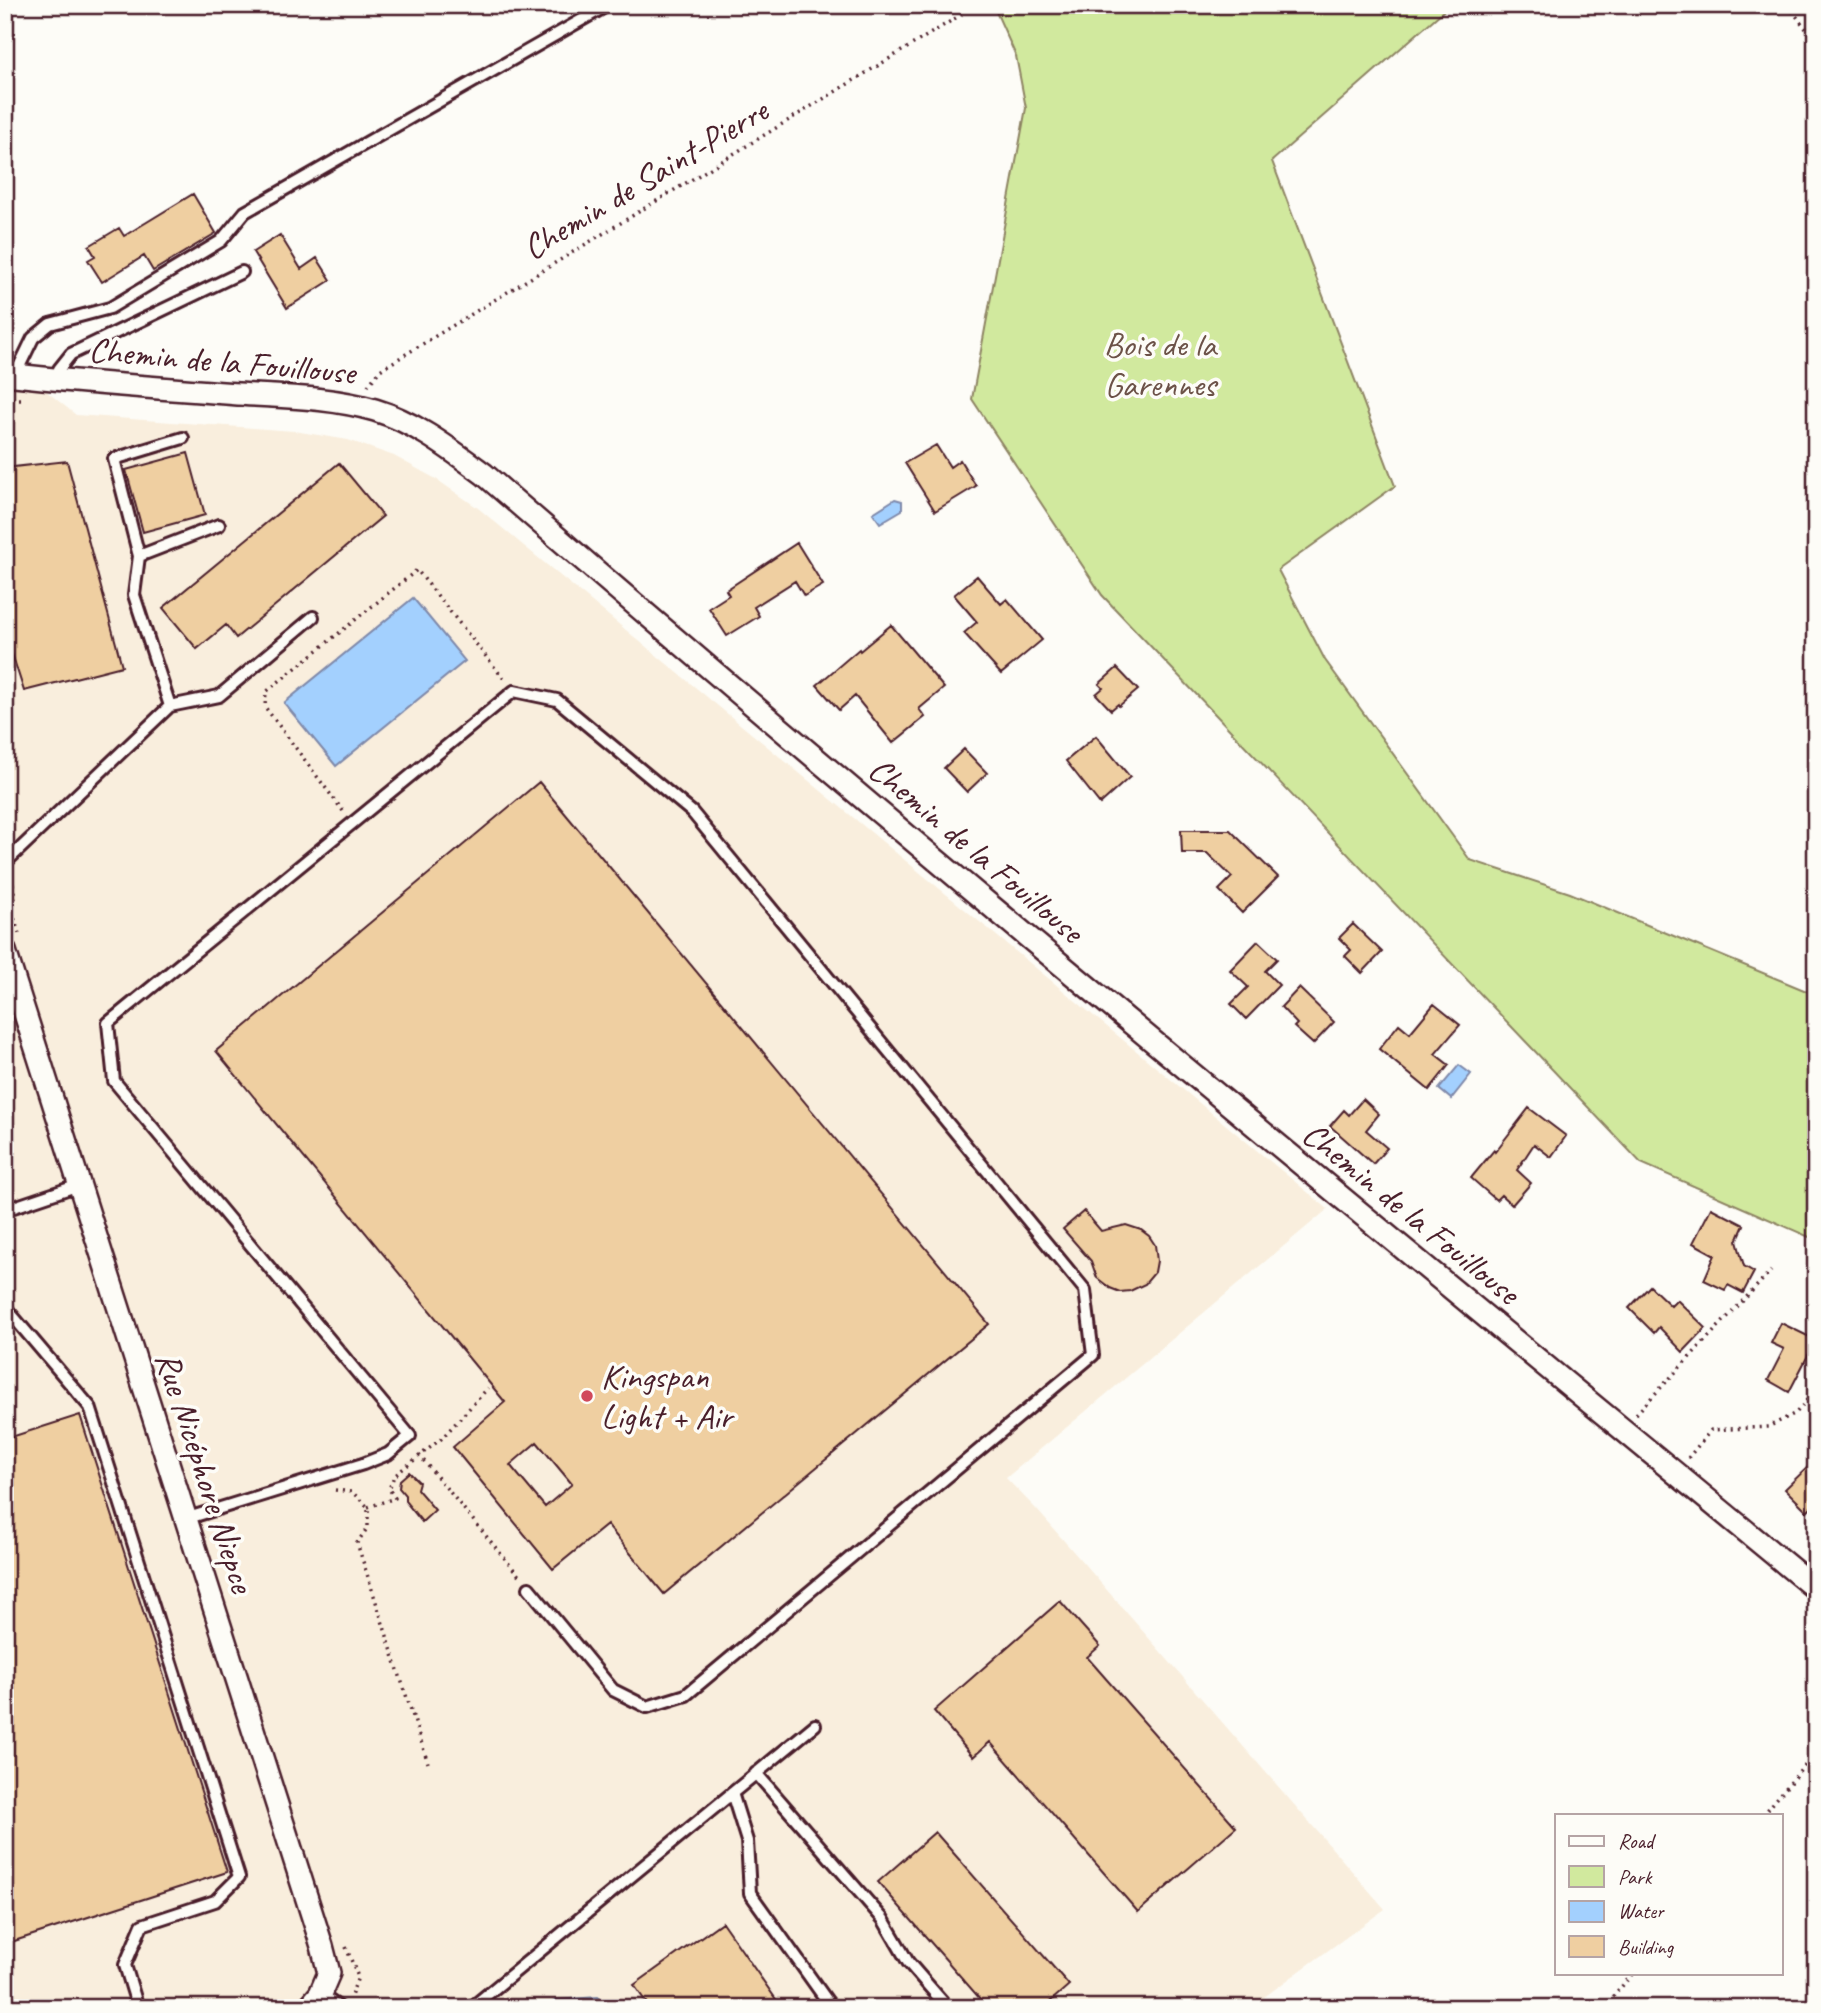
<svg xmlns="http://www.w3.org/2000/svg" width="1821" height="2013" viewBox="0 0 1821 2013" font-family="Caveat,sans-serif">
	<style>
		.built { fill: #f9eedd }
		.green { fill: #d1e99e; stroke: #8e8464; stroke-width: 2 }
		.water { fill: #a3d0fe; stroke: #7f89aa; stroke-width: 2 }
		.building { fill: #efcfa1; stroke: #4a1f2b; stroke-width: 2; fill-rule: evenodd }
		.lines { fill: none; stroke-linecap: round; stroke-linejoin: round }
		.service-casing { stroke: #4a1f2b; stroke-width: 16 }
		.minor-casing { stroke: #4a1f2b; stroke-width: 26 }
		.path { stroke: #4a1f2b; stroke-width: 3.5; stroke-dasharray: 2 5; stroke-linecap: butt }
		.service { stroke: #fdfcf7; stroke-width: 10 }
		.minor { stroke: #fdfcf7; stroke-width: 21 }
		.poi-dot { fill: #d1495b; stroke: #fdfcf7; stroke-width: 2.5 }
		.labels { text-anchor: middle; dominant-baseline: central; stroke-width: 7; stroke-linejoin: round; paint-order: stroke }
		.street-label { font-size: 35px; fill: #4a1f2b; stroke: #fdfcf7 }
		.park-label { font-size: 35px; fill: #6c5248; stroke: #fdfcf7 }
		.poi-label { font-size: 35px; fill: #4a1f2b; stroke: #fdfcf7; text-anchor: start }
	</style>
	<rect width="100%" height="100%" fill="#fdfcf7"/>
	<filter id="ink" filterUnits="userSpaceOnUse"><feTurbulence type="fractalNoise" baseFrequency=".0143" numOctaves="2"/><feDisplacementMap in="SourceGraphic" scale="14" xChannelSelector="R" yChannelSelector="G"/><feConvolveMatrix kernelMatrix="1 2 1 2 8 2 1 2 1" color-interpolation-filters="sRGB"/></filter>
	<g filter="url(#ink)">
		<!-- built -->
		<path class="built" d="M5,358L76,415L294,431L348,440L394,456L436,479L478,508L1328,1209L1006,1478L1038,1511L1385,1909L1249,2008H5Z"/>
		<!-- green -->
		<path class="green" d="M993,5H1450L1272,161L1395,486L1278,570L1325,660L1470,860L1570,893L1816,995V1240L1641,1163L1102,595L972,399L1026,108L1016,56Z"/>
		<!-- water -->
		<path class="water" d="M895,499L902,501V510L880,523L873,513Z
			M413,598L465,661L336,766L284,703Z
			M1459,1065L1471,1074L1451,1099L1439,1089Z
			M598,1997L610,2008H546L556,2000Z"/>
		<!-- building -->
		<path class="building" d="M193,194L216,233L153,271L144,256L102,282L88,260L95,256L89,246L119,228L124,236Z
			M280,235L301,269L317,258L331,280L287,308L253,252Z
			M936,445L950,467L960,460L976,486L935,511L905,463Z
			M188,453L205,515L143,532L126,470Z
			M67,461L122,666L24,691L5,632V468Z
			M339,463L383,516L236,638L226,625L197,649L163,608Z
			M797,543L823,585L804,596L795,581L754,607L759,616L727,636L709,608L729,595L726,590Z
			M977,576L1001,604L1007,599L1042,640L1001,674L964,633L977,622L954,595Z
			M891,625L944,688L919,709L925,717L893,743L855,696L839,710L817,685L859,649L860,651Z
			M1117,668L1138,690L1119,706L1118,704L1111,710L1096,694L1103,688L1099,684Z
			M1096,736L1130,777L1100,804L1066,761Z
			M964,749L987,773L967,792L944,768Z
			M539,782L989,1324L664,1594L607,1525L553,1569L453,1447L505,1402L216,1051ZM537,1442L572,1484L545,1507L510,1465Z
			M1181,830H1230L1278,877L1242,913L1219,890L1232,877L1207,853H1182Z
			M1353,924L1382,952L1362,973L1345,956L1351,950L1339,938Z
			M1258,941L1277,959L1265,971L1279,985L1246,1019L1231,1004L1248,987L1230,970Z
			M1299,988L1334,1022L1313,1044L1294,1027L1297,1024L1281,1007Z
			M1434,1004L1460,1025L1435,1054L1449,1065L1429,1090L1379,1049L1399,1024L1410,1033Z
			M1363,1099L1379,1114L1366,1130L1387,1148L1373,1164L1330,1126L1344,1110L1349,1115Z
			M1529,1108L1566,1136L1551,1157L1534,1144L1517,1170L1531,1183L1512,1205L1501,1195L1496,1200L1471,1178L1494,1150L1495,1152Z
			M1711,1208L1744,1225L1737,1241L1744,1266L1754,1272L1743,1293L1728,1285L1725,1290L1704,1280L1715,1255L1693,1243Z
			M1084,1211L1101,1231L1126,1225L1141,1230L1149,1236L1155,1245L1157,1261L1155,1272L1145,1284L1130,1291L1120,1292L1110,1288L1097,1278L1091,1261L1063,1229Z
			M1650,1286L1671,1306L1677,1300L1706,1328L1683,1352L1659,1327L1654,1333L1629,1308Z
			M1781,1323L1816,1340L1789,1392L1768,1380L1784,1349L1771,1343Z
			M80,1415L227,1872L5,1944V1439Z
			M1816,1459V1502L1807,1511L1785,1489Z
			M409,1472L419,1482L417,1489L435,1510L422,1522L405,1501V1495L399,1488L400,1480Z
			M1060,1601L1100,1646L1087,1657L1236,1827L1138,1912L990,1742L973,1757L934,1711Z
			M935,1832L1069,1985L1043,2008H988L878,1882Z
			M722,1922L782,2008H650L634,1985Z"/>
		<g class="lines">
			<!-- service casing -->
			<g class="service-casing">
				<path id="service" d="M15,375L33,338L50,324L110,308L221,241L245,212L608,5
					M58,379L59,369L71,354L242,272
					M139,556L219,525
					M170,706L219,696L313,617
					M5,863L170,706L134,595L139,556L114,459L183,438
					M5,1210L79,1185
					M5,1307L90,1407L239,1877L215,1901L142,1925L125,1965L138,2008
					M185,1519L363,1464L388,1454L410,1436L114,1081L108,1023L514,691L557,700L692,812L1085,1290L1093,1355L686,1695L647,1707L613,1690L529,1588
					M756,1773L883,1919L908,1962L948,2008
					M732,1793L747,1841L750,1893L832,2008
					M320,1994L340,2008
					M471,2008L815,1725"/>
			</g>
			<!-- minor casing -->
			<g class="minor-casing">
				<path id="minor" d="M5,374C83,383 160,388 238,394C283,397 331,397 375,410C415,422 450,449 484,474C921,854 1369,1220 1816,1589
					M5,951L322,1946L329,1973L320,1994L308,2008"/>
			</g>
			<!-- path -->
			<path class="path" d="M1788,5L1816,42
				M368,386L380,370L964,13L969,5
				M5,399H24
				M343,811L265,707L266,692L417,570L504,679
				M11,877L14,889L13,914L19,934
				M1636,1414L1771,1271
				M419,1455L521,1578
				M1688,1458L1711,1430L1768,1427L1796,1413L1816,1389
				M335,1490L352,1492L368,1507V1527L357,1543L428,1763
				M368,1507L395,1498L389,1489L394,1476L441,1439L488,1388
				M1763,1815L1816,1752
				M346,1947L358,1977L351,1996
				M1604,2008L1633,1973"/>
			<!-- service -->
			<use href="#service" class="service"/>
			<!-- minor -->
			<use href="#minor" class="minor"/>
		</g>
	</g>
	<!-- markers -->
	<circle class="poi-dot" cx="587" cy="1396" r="7"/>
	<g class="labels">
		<!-- street labels -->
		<g class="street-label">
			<text transform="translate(645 179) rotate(-31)">Chemin de Saint-Pierre</text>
			<text transform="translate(222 361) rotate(5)">Chemin de la Fouillouse</text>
			<text transform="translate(976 850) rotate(40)">Chemin de la Fouillouse</text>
			<text transform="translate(1411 1213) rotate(39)">Chemin de la Fouillouse</text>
			<text transform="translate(205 1472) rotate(72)">Rue Nicéphore Niepce</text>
		</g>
		<!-- park labels -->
		<g class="park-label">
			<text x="1160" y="344">Bois de la<tspan x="1160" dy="40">Garennes</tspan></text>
		</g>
		<!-- poi labels -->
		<g class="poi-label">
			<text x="601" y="1376">Kingspan<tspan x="601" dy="40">Light + Air</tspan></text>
		</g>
	</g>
	<!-- margin -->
	<rect width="1821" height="2013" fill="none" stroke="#fdfcf7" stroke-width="28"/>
	<rect x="14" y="14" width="1793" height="1985" fill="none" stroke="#4a1f2b" stroke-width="2.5" filter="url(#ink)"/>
	<!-- legend -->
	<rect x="1555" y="1814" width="228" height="161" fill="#fdfcf7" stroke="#b5a4a5" stroke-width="2"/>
	<rect x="1569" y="1836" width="35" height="10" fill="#fdfcf7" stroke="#b5a4a5" stroke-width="2"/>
	<text x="1618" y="1848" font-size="21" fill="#4a1f2b">Road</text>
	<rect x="1569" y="1866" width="35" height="21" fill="#d1e99e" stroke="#b5a4a5" stroke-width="2"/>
	<text x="1618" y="1884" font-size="21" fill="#4a1f2b">Park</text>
	<rect x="1569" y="1901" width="35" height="21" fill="#a3d0fe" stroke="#b5a4a5" stroke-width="2"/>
	<text x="1618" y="1918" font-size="21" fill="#4a1f2b">Water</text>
	<rect x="1569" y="1936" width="35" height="21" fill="#efcfa1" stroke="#b5a4a5" stroke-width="2"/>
	<text x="1618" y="1954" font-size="21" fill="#4a1f2b">Building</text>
</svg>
